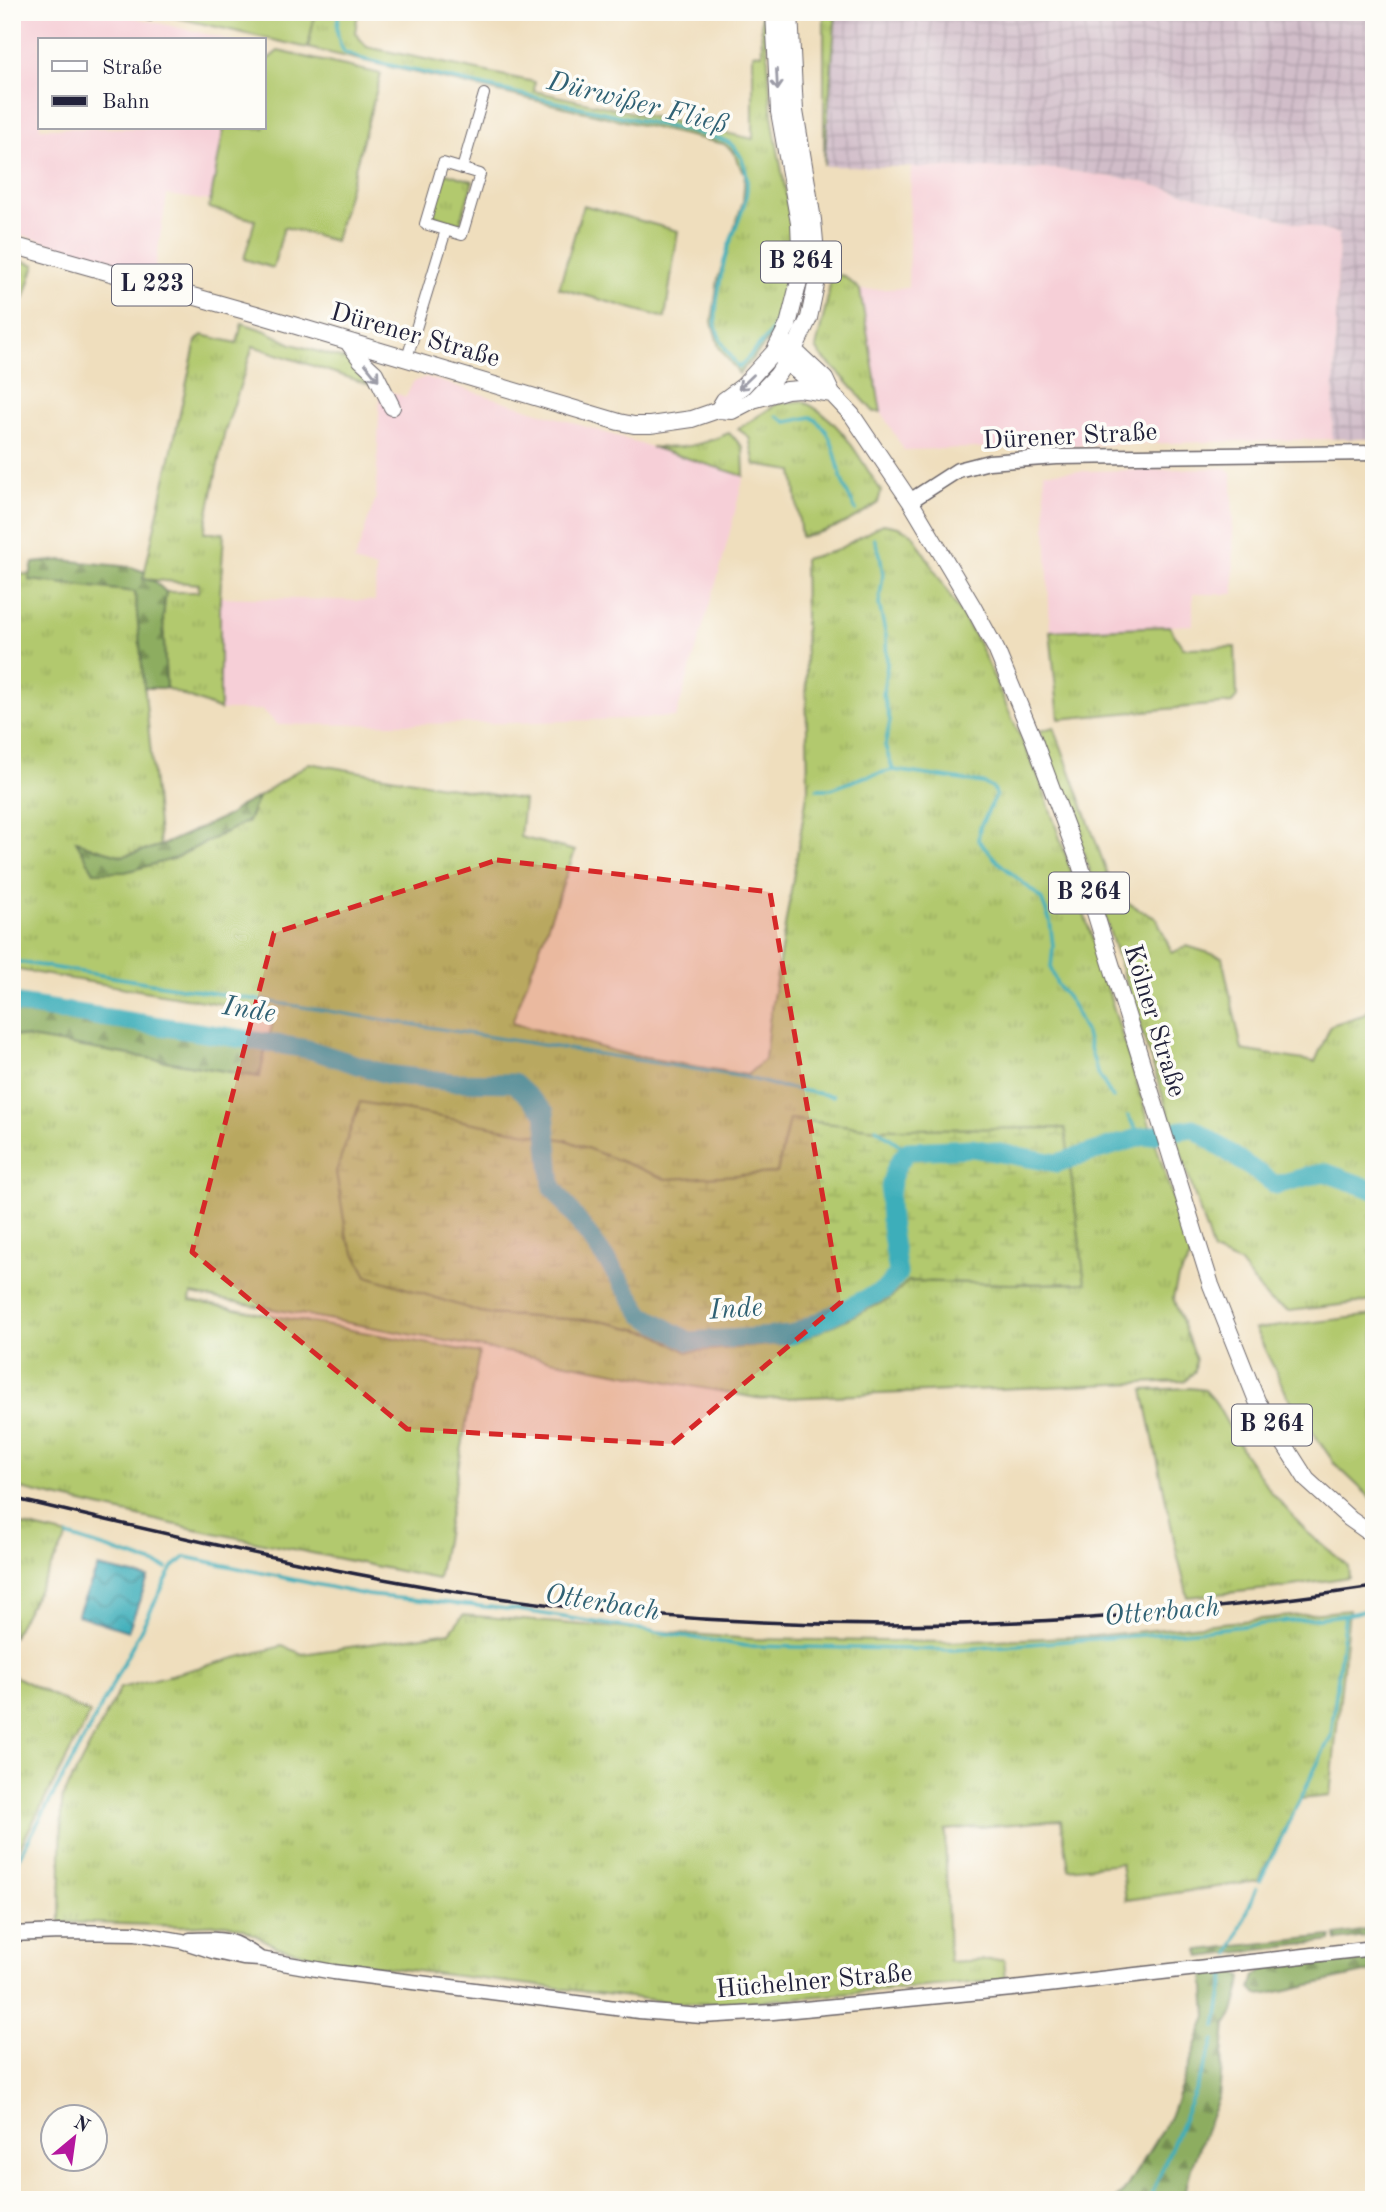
<svg xmlns="http://www.w3.org/2000/svg" width="1386" height="2212" viewBox="0 0 1386 2212" font-family="'Old Standard TT',serif">
	<style>
		.built { fill: #f6cfd7 }
		.industrial { fill: url(#industrial-grid) }
		.grass { fill: url(#grass-tufts); stroke: #6a7654; stroke-width: 2; fill-rule: evenodd }
		.forest { fill: url(#forest-firs); stroke: #58684e; stroke-width: 2 }
		.wetland { fill: url(#wetland-marsh); stroke: #6a7654; stroke-width: 2 }
		.garden { fill: #b2c96e; stroke: #6a7654; stroke-width: 2 }
		.water { fill: url(#water-waves); stroke: #30687a; stroke-width: 2 }
		.lines { fill: none; stroke-linecap: round; stroke-linejoin: round }
		.stream { stroke: #3eaeba; stroke-width: 3.5 }
		.river { stroke: #3eaeba; stroke-width: 19 }
		.street-casing { stroke: #6a6468; stroke-width: 12 }
		.secondary-casing { stroke: #6a6468; stroke-width: 17 }
		.primary-casing { stroke: #6a6468; stroke-width: 18 }
		.street { stroke: #fff; stroke-width: 10 }
		.secondary { stroke: #fff; stroke-width: 14 }
		.primary { stroke: #fff; stroke-width: 16 }
		.rail { stroke: #22223b; stroke-width: 3.5 }
		.oneway { stroke: #9c9ca7 }
		.marked { fill: #d62828; fill-opacity: 0.2; stroke: #d62828; stroke-width: 5; stroke-dasharray: 14 9; stroke-linejoin: round }
		.labels { text-anchor: middle; dominant-baseline: central; stroke-width: 7; stroke-linejoin: round; paint-order: stroke }
		.shield { fill: #fdfcf7; stroke: #646373; stroke-width: 2 }
		.shield-label { font-size: 24px; font-weight: bold; fill: #22223b }
		.street-label { font-size: 26px; fill: #22223b; stroke: #fdfcf7 }
		.water-label { font-size: 28px; font-style: italic; fill: #2f6174; stroke: #fdfcf7 }
	</style>
	<defs>
		<pattern id="industrial-grid" width="8" height="8" patternUnits="userSpaceOnUse" patternTransform="scale(1.75)"><rect width="8" height="8" fill="#d1bdc9"/><path d="M0 4h8M4 0v8" fill="none" stroke="#b3a2ae"/></pattern>
		<pattern id="grass-tufts" width="24" height="20" patternUnits="userSpaceOnUse" patternTransform="scale(1.75)"><rect width="24" height="20" fill="#b2c96e"/><path d="M3 7l-1-3M5 7V3M7 7l1-3M15 17l-1-3M17 17v-4M19 17l1-3" fill="none" stroke="#99ac60"/></pattern>
		<pattern id="forest-firs" width="22" height="20" patternUnits="userSpaceOnUse" patternTransform="scale(1.75)"><rect width="22" height="20" fill="#8dad61"/><path d="M5 1l3.5 6h-7zM16 11l3.5 6h-7z" fill="#738c51"/></pattern>
		<pattern id="wetland-marsh" width="20" height="14" patternUnits="userSpaceOnUse" patternTransform="scale(1.75)"><rect width="20" height="14" fill="#b2c96e"/><path d="M1 5h8M5 5V1M11 12h8M15 12V8" fill="none" stroke="#99ac60"/></pattern>
		<pattern id="water-waves" width="16" height="10" patternUnits="userSpaceOnUse" patternTransform="scale(1.75)"><rect width="16" height="10" fill="#3eaeba"/><path d="M0 5q4-4 8 0t8 0" fill="none" stroke="#348d98"/></pattern>
	</defs>
	<rect width="100%" height="100%" fill="#fdfcf7"/>
	<filter id="ink" filterUnits="userSpaceOnUse"><feTurbulence type="fractalNoise" baseFrequency=".0143" numOctaves="2"/><feDisplacementMap in="SourceGraphic" scale="14" xChannelSelector="R" yChannelSelector="G"/><feConvolveMatrix kernelMatrix="1 2 1 2 8 2 1 2 1" color-interpolation-filters="sRGB"/></filter>
	<filter id="wash" filterUnits="userSpaceOnUse"><feTurbulence type="fractalNoise" baseFrequency=".00686" numOctaves="4" result="noise"/><feDisplacementMap in="SourceGraphic" scale="28" xChannelSelector="R" yChannelSelector="G"/><feGaussianBlur stdDeviation="1.57" result="paint"/><feColorMatrix in="noise" values="0 0 0 0 0 0 0 0 0 0 0 0 0 0 0 0 0 1.4 0 .05"/><feComposite in="paint" operator="in"/></filter>
	<g filter="url(#wash)">
		<rect width="100%" height="100%" fill="#efdebd"/>
		<!-- built -->
		<path class="built" d="M12,12H111L232,40H40V128H224L210,201L167,195L154,275L12,232Z
			M911,167L1056,169L1134,180L1339,234L1332,439L904,450L881,412L860,290L908,288Z
			M426,377L744,476L722,563L676,717L512,723L278,725L263,710H220V597L375,601L376,569L354,562L376,497L380,388L406,397L413,382Z
			M1227,468L1232,476L1234,594H1193V625L1050,631L1044,472Z"/>
		<!-- industrial -->
		<path class="industrial" d="M836,12H1374V439H1332L1339,234L1134,180L1056,169L824,166Z"/>
		<!-- grass -->
		<path class="grass" d="M315,12H358L355,33L367,47L535,82L534,91L753,139V53L762,54L761,12H765C768,46 768,80 772,114C780,176 806,253 784,314C775,337 755,355 739,374L719,347L712,322L718,279L743,201L745,173L737,161L734,152L724,144L308,48Z
			M824,12H836L824,166Z
			M446,173L473,181L460,224L433,215Z
			M23,261L35,265L24,299L13,293Z
			M831,274L844,276L860,290L881,412H874L841,375L820,355L816,348L828,297Z
			M242,323L266,331L292,344L351,361L367,374L380,388L253,346L224,435L204,533H224L220,597V710L166,688L163,617L166,592H198L199,584L143,579L196,341L202,335L237,343Z
			M801,401C840,416 859,458 881,491L878,503C850,522 834,530 801,537L793,471L755,465L749,437L738,429L777,404Z
			M729,433L743,447L744,476L651,447C684,449 699,446 729,433Z
			M883,524L898,527L912,533L978,642L1041,783L1070,868L1191,1257L1178,1278L1173,1298L1196,1360L1195,1371L1185,1381L762,1399L191,1294L190,1301L479,1353L438,1579L190,1528L12,1487V1035L259,1077L275,1013L12,969V573L30,575L29,580L135,591L160,846L123,856L94,848L77,841L94,872L248,822L258,797L309,763L524,800L520,837L575,851L512,1023L629,1055L747,1075L765,1059L769,1022L808,789L804,559L835,551ZM789,1119L877,1129L1085,1283L1010,1284L908,1281L888,1300L687,1352L653,1333L601,1321L486,1314L499,1129L566,1140L666,1180L777,1173Z
			M1169,626L1183,648L1235,647L1237,697L1232,703L1059,719L1050,631Z
			M1054,727L1116,897L1157,919L1172,953L1187,946L1222,957L1242,1050L1315,1062L1331,1025L1363,1015L1374,1004V1301L1289,1311L1269,1301L1239,1263L1213,1252L1087,862L1040,731Z
			M1190,1388L1205,1390L1214,1400L1244,1453L1272,1493L1307,1532L1348,1566L1349,1577L1287,1587L1188,1597L1178,1558L1143,1390Z
			M12,1523L68,1536L12,1638Z
			M1349,1610L1330,1796L1300,1799L1258,1881L1126,1900L1121,1863L1069,1869L1061,1820L945,1830L949,1962L1004,1959L1006,1980L724,2004L678,2003L335,1961L277,1947L244,1929L226,1924L182,1926L60,1922L62,1799L120,1688L282,1646L303,1654L450,1632L463,1615L752,1639L947,1642L1094,1636Z
			M12,1675L90,1714L14,1858L12,1857Z"/>
		<!-- forest -->
		<path class="forest" d="M62,560L131,567L145,572L143,579L154,581L166,592L163,618L166,688H144L135,592L29,580L33,563Z
			M258,797L248,821L173,859L125,872H94L76,841L94,848L123,856L160,846L229,815L240,806Z
			M12,1012L265,1050L260,1077L12,1035Z
			M1374,1929V1936L1337,1941L1336,1935Z
			M1332,1936L1331,1941L1201,1957L1199,1950Z
			M1374,1955V1971L1268,1994L1257,1995L1251,1989L1255,1976L1267,1967Z
			M1236,1972L1242,1977L1240,1990L1234,2012L1226,2025L1219,2096L1192,2165L1187,2184L1185,2200H1114L1124,2191L1170,2117L1207,2016L1204,1973Z"/>
		<!-- wetland -->
		<path class="wetland" d="M360,1102L566,1140L666,1179L777,1173L789,1119L877,1129L1065,1128L1085,1283L1010,1284L908,1281L888,1300L795,1343L687,1352L653,1333L601,1321L486,1314L367,1276L347,1238L336,1172Z"/>
		<!-- garden -->
		<path class="garden" d="M165,12H315L308,48L165,15Z
			M278,51L381,74L335,241L284,227L273,268L244,259L255,220L209,208L224,128H264V60H267Z
			M583,205L678,231L665,318L559,288Z
			M1374,1315V1501L1335,1464L1287,1395L1255,1329Z"/>
		<!-- water -->
		<path class="water" d="M98,1567L148,1578L128,1631L77,1615Z"/>
		<g class="lines">
			<!-- stream -->
			<path class="stream" d="M339,12C336,28 336,37 344,52L362,59L697,133C706,136 719,138 728,142C734,146 739,153 742,159C756,193 738,218 727,251C722,268 714,308 716,326C719,341 730,355 739,368L767,337L780,318
				M777,416L787,422L811,417C834,430 835,457 842,480C845,490 851,500 856,510
				M874,538L880,554L883,575L879,604L886,636L887,665L883,694L890,721L885,746L893,770L983,783L994,789L996,796L980,827L978,840L997,861L1041,898L1050,921L1053,946L1051,969L1057,984L1072,1004L1086,1034L1097,1072L1113,1098
				M817,789H831L864,777L893,770
				M12,961L744,1077L777,1086L833,1096
				M1128,1116L1141,1137
				M876,1128L908,1151
				M68,1536L167,1568
				M12,1870L90,1728L173,1567L186,1557L367,1595L518,1610L746,1646L954,1650L1207,1630L1345,1615L1374,1609
				M1260,1881L1331,1736L1345,1615
				M1230,1954L1256,1889
				M1216,2027L1226,1971
				M1150,2200C1170,2146 1196,2095 1214,2040"/>
			<!-- river -->
			<path class="river" d="M12,1003L308,1049L386,1074L452,1082L514,1083L545,1112L552,1186L608,1262L643,1315L689,1341L791,1335L884,1290L898,1274C893,1233 876,1183 908,1151L972,1148L1057,1163L1141,1137L1193,1128L1276,1185L1324,1172L1374,1190"/>
		</g>
	</g>
	<g filter="url(#ink)">
		<g class="lines">
			<!-- street casing -->
			<g class="street-casing">
				<path id="street" d="M131,12L150,16
					M443,163L480,174L462,235L425,224Z
					M462,169L484,94
					M407,358L446,230"/>
			</g>
			<!-- secondary casing -->
			<g class="secondary-casing">
				<path id="secondary" d="M910,501L958,470L989,462L1057,457L1374,453
					M12,1934L60,1932L136,1933L182,1941L216,1952L243,1958L260,1959L334,1972L639,2011L702,2016L773,2012L1012,1989L1374,1948
					M190,1940C225,1939 231,1938 260,1959"/>
			</g>
			<!-- primary casing -->
			<g class="primary-casing">
				<path id="primary" d="M12,245L256,314L619,422L634,425H650L692,419L718,410L732,411L753,400L777,375L794,350L809,318L818,275L813,220L795,111L790,12
					M347,341L361,360L375,373L392,407
					M780,341L794,350L825,379L832,394L852,415L910,501L972,605L996,649L1033,738L1080,864L1211,1285L1257,1401L1307,1480L1350,1519L1374,1536
					M780,357L814,385L827,391
					M756,399L787,390L799,389L832,394
					M718,410L724,400L743,386L774,352L788,325L801,273L799,223L779,112L774,12"/>
			</g>
			<!-- street -->
			<use href="#street" class="street"/>
			<!-- secondary -->
			<use href="#secondary" class="secondary"/>
			<!-- primary -->
			<use href="#primary" class="primary"/>
			<!-- rail -->
			<path class="rail" d="M12,1498C158,1532 304,1567 452,1591C760,1640 1066,1634 1374,1587"/>
		</g>
		<!-- one-way arrows -->
		<defs><path id="oneway-shaft" d="M-6 0H5M1.5-3L5.5 0L1.5 3" fill="none" stroke-width="1.6" stroke-linecap="round" stroke-linejoin="round" transform="scale(1.75)"/></defs>
		<g class="oneway">
			<use href="#oneway-shaft" transform="translate(777 80) rotate(87)"/>
			<use href="#oneway-shaft" transform="translate(372 372) rotate(51)"/>
			<use href="#oneway-shaft" transform="translate(746 382) rotate(136)"/>
		</g>
	</g>
	<!-- marked area -->
	<path class="marked" d="M497,860L770,892L841,1302L672,1444L407,1429L192,1252L274,933Z"/>
	<g class="labels">
		<!-- shield labels -->
		<g class="shield">
			<rect x="761" y="241.5" width="80" height="41" rx="5"/>
			<rect x="112" y="264.5" width="80" height="41" rx="5"/>
			<rect x="1049" y="872.5" width="80" height="41" rx="5"/>
			<rect x="1232" y="1404.5" width="80" height="41" rx="5"/>
		</g>
		<g class="shield-label">
			<text x="801" y="262">B 264</text>
			<text x="152" y="285">L 223</text>
			<text x="1089" y="893">B 264</text>
			<text x="1272" y="1425">B 264</text>
		</g>
		<!-- street labels -->
		<g class="street-label">
			<text transform="translate(415 336) rotate(16)">Dürener Straße</text>
			<text transform="translate(1070 437) rotate(-3)">Dürener Straße</text>
			<text transform="translate(1154 1021) rotate(73)">Kölner Straße</text>
			<text transform="translate(814 1982) rotate(-5)">Hüchelner Straße</text>
		</g>
		<!-- water labels -->
		<g class="water-label">
			<text transform="translate(637 104) rotate(14)">Dürwißer Fließ</text>
			<text transform="translate(249 1011) rotate(9)">Inde</text>
			<text transform="translate(736 1310) rotate(-4)">Inde</text>
			<text transform="translate(602 1604) rotate(9)">Otterbach</text>
			<text transform="translate(1162 1613) rotate(-5)">Otterbach</text>
		</g>
	</g>
	<!-- margin -->
	<rect width="1386" height="2212" fill="none" stroke="#fdfcf7" stroke-width="42"/>
	<!-- legend -->
	<rect x="38" y="38" width="228" height="91" fill="#fdfcf7" stroke="#a5a5ac" stroke-width="2"/>
	<rect x="52" y="61" width="35" height="10" fill="#ffffff" stroke="#a5a5ac" stroke-width="2"/>
	<text x="102" y="74" font-size="21" fill="#22223b">Straße</text>
	<rect x="52" y="96" width="35" height="10" fill="#22223b" stroke="#a5a5ac" stroke-width="2"/>
	<text x="102" y="108" font-size="21" fill="#22223b">Bahn</text>
	<!-- north arrow -->
	<g transform="translate(74 2138) rotate(29)"><circle r="33" fill="#fdfcf7" stroke="#a5a5ac" stroke-width="2"/>
	<path d="M0-5L12 26L0 18L-12 26Z" fill="#b5179e"/>
	<text y="-10" font-size="19" font-weight="bold" text-anchor="middle" fill="#22223b">N</text>
	</g>
</svg>
